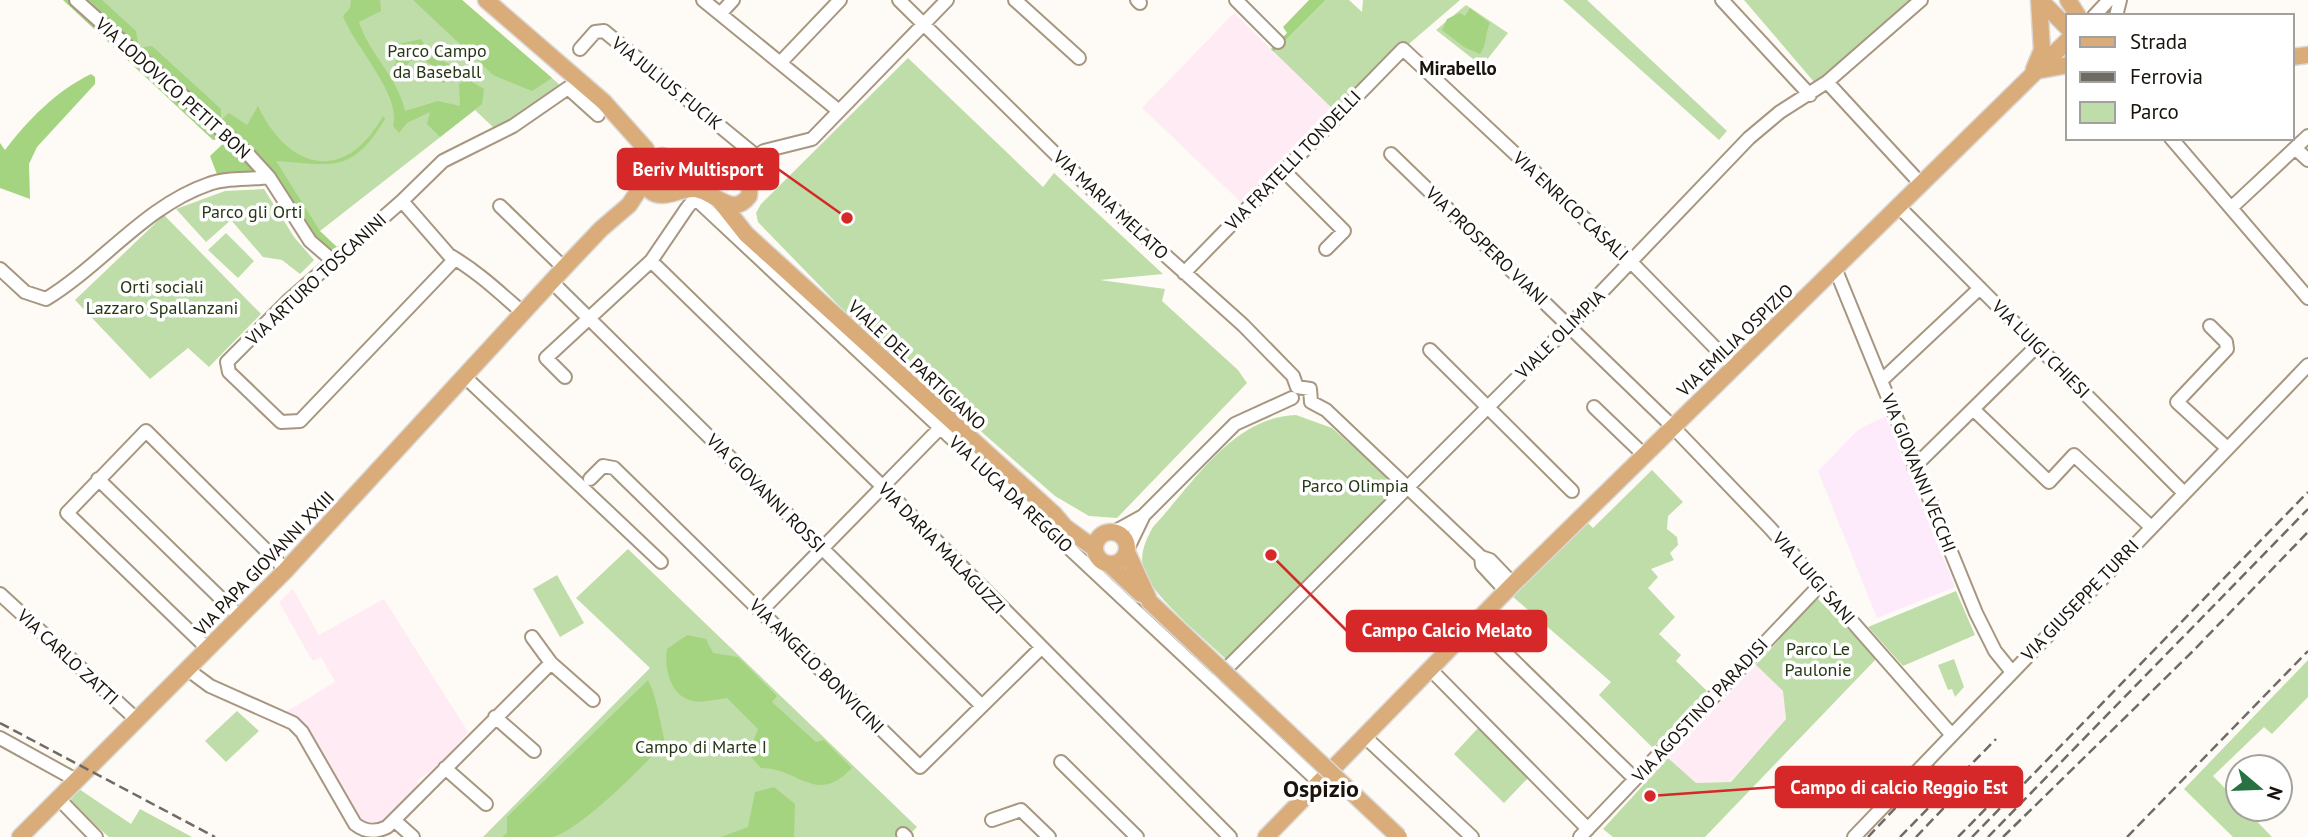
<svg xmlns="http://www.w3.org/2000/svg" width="2308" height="837" viewBox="0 0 2308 837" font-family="'PT Sans',sans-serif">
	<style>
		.commercial { fill: #fdebfc }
		.education { fill: #ffebf4 }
		.green { fill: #bedda8 }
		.forest { fill: #a5d480 }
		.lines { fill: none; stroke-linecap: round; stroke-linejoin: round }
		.minor-casing { stroke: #a79781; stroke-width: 16 }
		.major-casing { stroke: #dad9d8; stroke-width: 19 }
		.minor { stroke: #fff; stroke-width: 12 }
		.major { stroke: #d9ac79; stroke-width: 16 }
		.rail { stroke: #6f6a64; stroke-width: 2.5; stroke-dasharray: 10 5; stroke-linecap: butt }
		.major-bridge-casing { stroke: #dad9d8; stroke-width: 19; stroke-linecap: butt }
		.major-bridge { stroke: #d9ac79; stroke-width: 16 }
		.labels { text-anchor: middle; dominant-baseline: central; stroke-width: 7; stroke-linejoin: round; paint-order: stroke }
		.park-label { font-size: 18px; fill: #253715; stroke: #fff }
		.street-label { font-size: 18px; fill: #19130b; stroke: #fff }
		.neighbourhood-label { font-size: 19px; font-weight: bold; fill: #19130b; stroke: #fff }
		.district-label { font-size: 24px; font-weight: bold; fill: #19130b; stroke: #fff }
		.leader { fill: none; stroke: #d62828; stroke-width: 2.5 }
		.callout-dot { fill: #d62828; stroke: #fff; stroke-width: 2.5 }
		.callout { fill: #d62828; stroke: #d62828; stroke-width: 2.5 }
		.callout-label { font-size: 19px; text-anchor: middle; font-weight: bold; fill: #fff }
	</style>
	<rect width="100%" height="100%" fill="#fefbf6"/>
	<!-- commercial -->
	<path class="commercial" d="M1886,416L1955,587L1877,618L1818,471L1859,429Z"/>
	<!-- education -->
	<path class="education" d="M1234,13L1337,113L1247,208L1142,108Z
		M293,589L319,635L384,599L468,732L445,760L417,781L419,788L383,823L367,824L359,817L301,724L281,715L335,682L321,657L313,661L309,655L279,602Z
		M1756,665L1784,691L1786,719L1730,782L1696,783L1668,758Z"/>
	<!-- green -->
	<path class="green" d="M85,0H462L560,85L504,126L494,128L475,110L320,231Z
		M1326,0H1349L1362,12L1363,0H1460L1403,49L1337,113L1274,52Z
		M1563,0H1587L1727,131L1719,140Z
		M1744,0H1910L1815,83Z
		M1466,5L1508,33L1482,66L1436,30Z
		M908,58L1043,187L1054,173L1163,274L1100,280L1165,289L1162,301L1238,370L1247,383L1117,518L1089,516L1055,496L850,317L758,222L756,213L761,204Z
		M264,189L294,237L314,260L300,274L282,260L263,257L231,220L206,242L176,209L225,191Z
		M164,215L261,314L209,367L188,348L150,379L75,300Z
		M226,233L254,261L238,278L208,250Z
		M1296,415L1332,428L1398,486L1229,662C1207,641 1157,600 1145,574C1138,557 1145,541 1153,527C1193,484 1232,417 1296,415Z
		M1652,470L1683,502L1668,516L1667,529L1677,537L1678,545L1670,553L1674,560L1651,569L1658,577L1648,588L1675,617L1659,634L1681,655L1676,661L1707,691L1653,748L1599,695L1611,682L1512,596L1586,521L1593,528Z
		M628,549L917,827L907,837H483L650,668L576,598Z
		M557,575L584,623L560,637L533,589Z
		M1956,591L1975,635L1903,666L1868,627Z
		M1817,598L1877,658L1705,837H1613L1603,829L1668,758L1696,783L1731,782L1786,719L1783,691L1756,665Z
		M1954,659L1964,687L1955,697L1952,689L1948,690L1938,665Z
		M2308,660V697L2272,734L2264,727L2213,776L2238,802V809H2245L2272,837H2233L2184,789Z
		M237,711L259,731L226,762L205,741Z
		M1478,728L1529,777L1504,803L1454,754Z
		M79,789L131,824L140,809L192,837H109L69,802Z"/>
	<!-- forest -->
	<path class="forest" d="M63,0H102L136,31L139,48L152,46L221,109V120L229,113L247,125L258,106C289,171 345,184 383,116L385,119C352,174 333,165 276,161L320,231L337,247L324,253L269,177L220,182L210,156L229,138L213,140Z
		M351,0H380L381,11L359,22C369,54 398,77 405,111L438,101L460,106L459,84L467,79L484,89L482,104L440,137L427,124L430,112L407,123L399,133L393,126C402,95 354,46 343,16L350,8Z
		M413,0H462L552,78L532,91L493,75Z
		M1309,0H1326L1274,52L1271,49L1287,33L1283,27Z
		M1470,8L1490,23C1485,33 1487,45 1480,54L1464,47L1442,30L1447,19L1460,13L1465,16Z
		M421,39L430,55L449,64L450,78L443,83L435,76V68L421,57L410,61L402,74L394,70L399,44Z
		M91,74L95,77V84L37,147L29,164L30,199L0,188V143L5,150C28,120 56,91 91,74Z
		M687,635L706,639L713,653L738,657L777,696L772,702L816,742L824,740L852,768C816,806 799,768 761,768L748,754L758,729L727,698C717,699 702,703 693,701C670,696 664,668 667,649Z
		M648,680C658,700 659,720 665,742C646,764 577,833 552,837C536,837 518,837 502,837L507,833V817Z
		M774,787L795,804L794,837H721L748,827L755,792Z"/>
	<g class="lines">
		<!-- minor casing -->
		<g class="minor-casing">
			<path id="minor" d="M76,0L248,154L269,177L310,241L332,260
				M703,0L839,111
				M899,0L1087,185L1243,325L1293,376L1297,387
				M1015,0L1079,58
				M1137,0L1140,3
				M1236,0L1278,42
				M1722,0L1810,95
				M720,14L733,0
				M2094,16L2109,0
				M2116,16L2120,0
				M580,49L595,32L604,31L755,155
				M780,63L840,0
				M1827,82L1921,184
				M2171,138L2308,298
				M2295,148L2308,160
				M1391,154L1673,427L1770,528L1951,734
				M736,168L764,151L812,139L947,0
				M1283,170L1344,231L1326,249
				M402,201L443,161L513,126L568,88L598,115
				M500,206L564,268
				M1898,206L2183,492
				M2231,208L2308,136
				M455,259L300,421L281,422L229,372L227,362L289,300L402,201L449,255C477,271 499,292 523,313
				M651,261L882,486L1230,837
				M1835,268L1976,613L1995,651L2012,672
				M0,269L25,292L46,299C103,264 145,206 209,184C227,177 250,180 269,177
				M1184,273L1403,49L1631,262L1734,367
				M552,282L981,705
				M2210,326L2226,342L2227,349L2177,402L2226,447
				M1430,350L1572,491
				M465,377L661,562
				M565,377L546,358L651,261L687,208L692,202H699L1319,782
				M1882,380L1980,288
				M1297,387L1310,389L1311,402
				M1311,402L1326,410L1481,557L1490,560L1513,584
				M1594,407L1644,455
				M1973,409L2049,482L2074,455L2151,527
				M1914,467L2038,345
				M98,479L240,617
				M590,479L603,466L614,468L920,767L1041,648
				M1114,532L1143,516L1235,424L1292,398
				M1128,548L1143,517
				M1481,557L1482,565L1506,591
				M0,594L136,719
				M761,611L940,428
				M1475,623L1635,779
				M532,637L551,663L593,700
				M208,649L67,513L146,431L286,570
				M187,669L210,686L293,723L302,732L355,824C365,832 375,833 387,827L551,663
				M1430,669L1588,829
				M1219,676L1569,326L1749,138L1780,112L1827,82L1921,0
				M495,717L534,751
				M1364,736L1472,837
				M0,738L76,780
				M1061,762L1137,837
				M445,768L486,804
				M58,798L96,837
				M394,820L413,837
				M992,820L1021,810L1049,837
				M903,834L906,837
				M1580,837L1820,585
				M1854,837L2308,365"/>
		</g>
		<!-- major casing -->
		<g class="major-casing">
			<path id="major" d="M486,0L604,102L646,149V169
				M2040,0L2068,28
				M2068,0L2078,16
				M2292,57L2308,55
				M2034,69L2042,50L2039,0
				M2036,71L2068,65
				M662,156L702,173L740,169L750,179L749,196C732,219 715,191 695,189C683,188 673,195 662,195C642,195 644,173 651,161Z
				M720,201L746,234L1054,514L1065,527L1094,548
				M1095 548a16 16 0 1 1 32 0a16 16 0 1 1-32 0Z
				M1127,552L1150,602
				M1110,565L1141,594
				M20,837L286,570L564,268L601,229L629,205L645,181
				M1266,837L1513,584L2068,40"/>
		</g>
		<!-- minor -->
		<use href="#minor" class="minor"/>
		<!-- major -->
		<use href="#major" class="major"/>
		<!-- rail -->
		<path class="rail" d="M0,723L215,837
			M1868,837L1935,766
			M1900,837L1996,739
			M1916,837L1981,769
			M1958,837L2013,781
			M1972,837L2308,492
			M1988,837L2308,509
			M2003,837L2192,652L2308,532
			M2127,837L2308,651"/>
		<!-- major-bridge casing -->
		<g class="major-bridge-casing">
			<path id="major-bridge" d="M1150,602L1399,837"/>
		</g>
		<!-- major-bridge -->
		<use href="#major-bridge" class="major-bridge"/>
	</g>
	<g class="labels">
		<!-- park labels -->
		<g class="park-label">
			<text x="437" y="50">Parco Campo<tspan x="437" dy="21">da Baseball</tspan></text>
			<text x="252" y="211">Parco gli Orti</text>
			<text x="162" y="286">Orti sociali<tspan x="162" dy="21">Lazzaro Spallanzani</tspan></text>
			<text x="1355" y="485">Parco Olimpia</text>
			<text x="1818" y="648">Parco Le<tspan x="1818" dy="21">Paulonie</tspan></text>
			<text x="701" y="746">Campo di Marte I</text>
		</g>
		<!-- street labels -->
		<g class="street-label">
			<text transform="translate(667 83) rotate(39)">VIA JULIUS FUCIK</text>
			<text transform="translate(173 88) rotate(42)">VIA LODOVICO PETIT BON</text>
			<text transform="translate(1293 160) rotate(-46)">VIA FRATELLI TONDELLI</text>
			<text transform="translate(1111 205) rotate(43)">VIA MARIA MELATO</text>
			<text transform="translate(1571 206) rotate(43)">VIA ENRICO CASALI</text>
			<text transform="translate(1487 246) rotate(44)">VIA PROSPERO VIANI</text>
			<text transform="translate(316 279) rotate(-43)">VIA ARTURO TOSCANINI</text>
			<text transform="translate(1560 334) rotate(-45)">VIALE OLIMPIA</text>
			<text transform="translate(1735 340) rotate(-44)">VIA EMILIA OSPIZIO</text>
			<text transform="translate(2041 349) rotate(45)">VIA LUIGI CHIESI</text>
			<text transform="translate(917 365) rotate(43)">VIALE DEL PARTIGIANO</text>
			<text transform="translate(1919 473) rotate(68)">VIA GIOVANNI VECCHI</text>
			<text transform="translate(766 493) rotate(45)">VIA GIOVANNI ROSSI</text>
			<text transform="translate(1011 494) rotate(43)">VIA LUCA DA REGGIO</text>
			<text transform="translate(942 548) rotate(46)">VIA DARIA MALAGUZZI</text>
			<text transform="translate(264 563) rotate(-46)">VIA PAPA GIOVANNI XXIII</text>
			<text transform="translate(1814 578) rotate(49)">VIA LUIGI SANI</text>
			<text transform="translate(2080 600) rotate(-46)">VIA GIUSEPPE TURRI</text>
			<text transform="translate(68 657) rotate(43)">VIA CARLO ZATTI</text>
			<text transform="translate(817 666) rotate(45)">VIA ANGELO BONVICINI</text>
			<text transform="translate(1700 710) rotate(-47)">VIA AGOSTINO PARADISI</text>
		</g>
		<!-- neighbourhood labels -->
		<g class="neighbourhood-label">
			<text x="1458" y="68">Mirabello</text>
		</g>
		<!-- district labels -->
		<g class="district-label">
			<text x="1321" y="788">Ospizio</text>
		</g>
	</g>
	<!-- callouts -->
	<path class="leader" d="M847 218L778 169M1271 555L1347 631M1650 796L1776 787"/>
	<g class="callout-dot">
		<circle cx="847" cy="218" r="7"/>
		<circle cx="1271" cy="555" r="7"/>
		<circle cx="1650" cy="796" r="7"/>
	</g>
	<g class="callout">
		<rect x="618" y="149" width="160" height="40" rx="7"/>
		<rect x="1347" y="611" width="199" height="40" rx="7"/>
		<rect x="1776" y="767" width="246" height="40" rx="7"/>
	</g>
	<g class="callout-label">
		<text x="698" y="176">Beriv Multisport</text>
		<text x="1447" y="637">Campo Calcio Melato</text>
		<text x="1899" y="794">Campo di calcio Reggio Est</text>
	</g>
	<!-- legend -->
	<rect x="2066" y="14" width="228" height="126" fill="#ffffff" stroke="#a3a19d" stroke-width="2"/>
	<rect x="2080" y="37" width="35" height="10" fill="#d9ac79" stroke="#a3a19d" stroke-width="2"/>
	<text x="2130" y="49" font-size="21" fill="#19130b">Strada</text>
	<rect x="2080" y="72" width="35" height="10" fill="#6f6a64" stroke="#a3a19d" stroke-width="2"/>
	<text x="2130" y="84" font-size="21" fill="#19130b">Ferrovia</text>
	<rect x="2080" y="102" width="35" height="21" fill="#bedda8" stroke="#a3a19d" stroke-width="2"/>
	<text x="2130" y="119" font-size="21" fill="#19130b">Parco</text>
	<!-- north arrow -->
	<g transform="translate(2259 788) rotate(109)"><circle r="33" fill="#ffffff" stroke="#a3a19d" stroke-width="2"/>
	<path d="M0-5L12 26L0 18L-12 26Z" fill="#277240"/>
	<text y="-10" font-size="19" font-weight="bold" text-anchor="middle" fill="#19130b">N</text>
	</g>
</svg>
